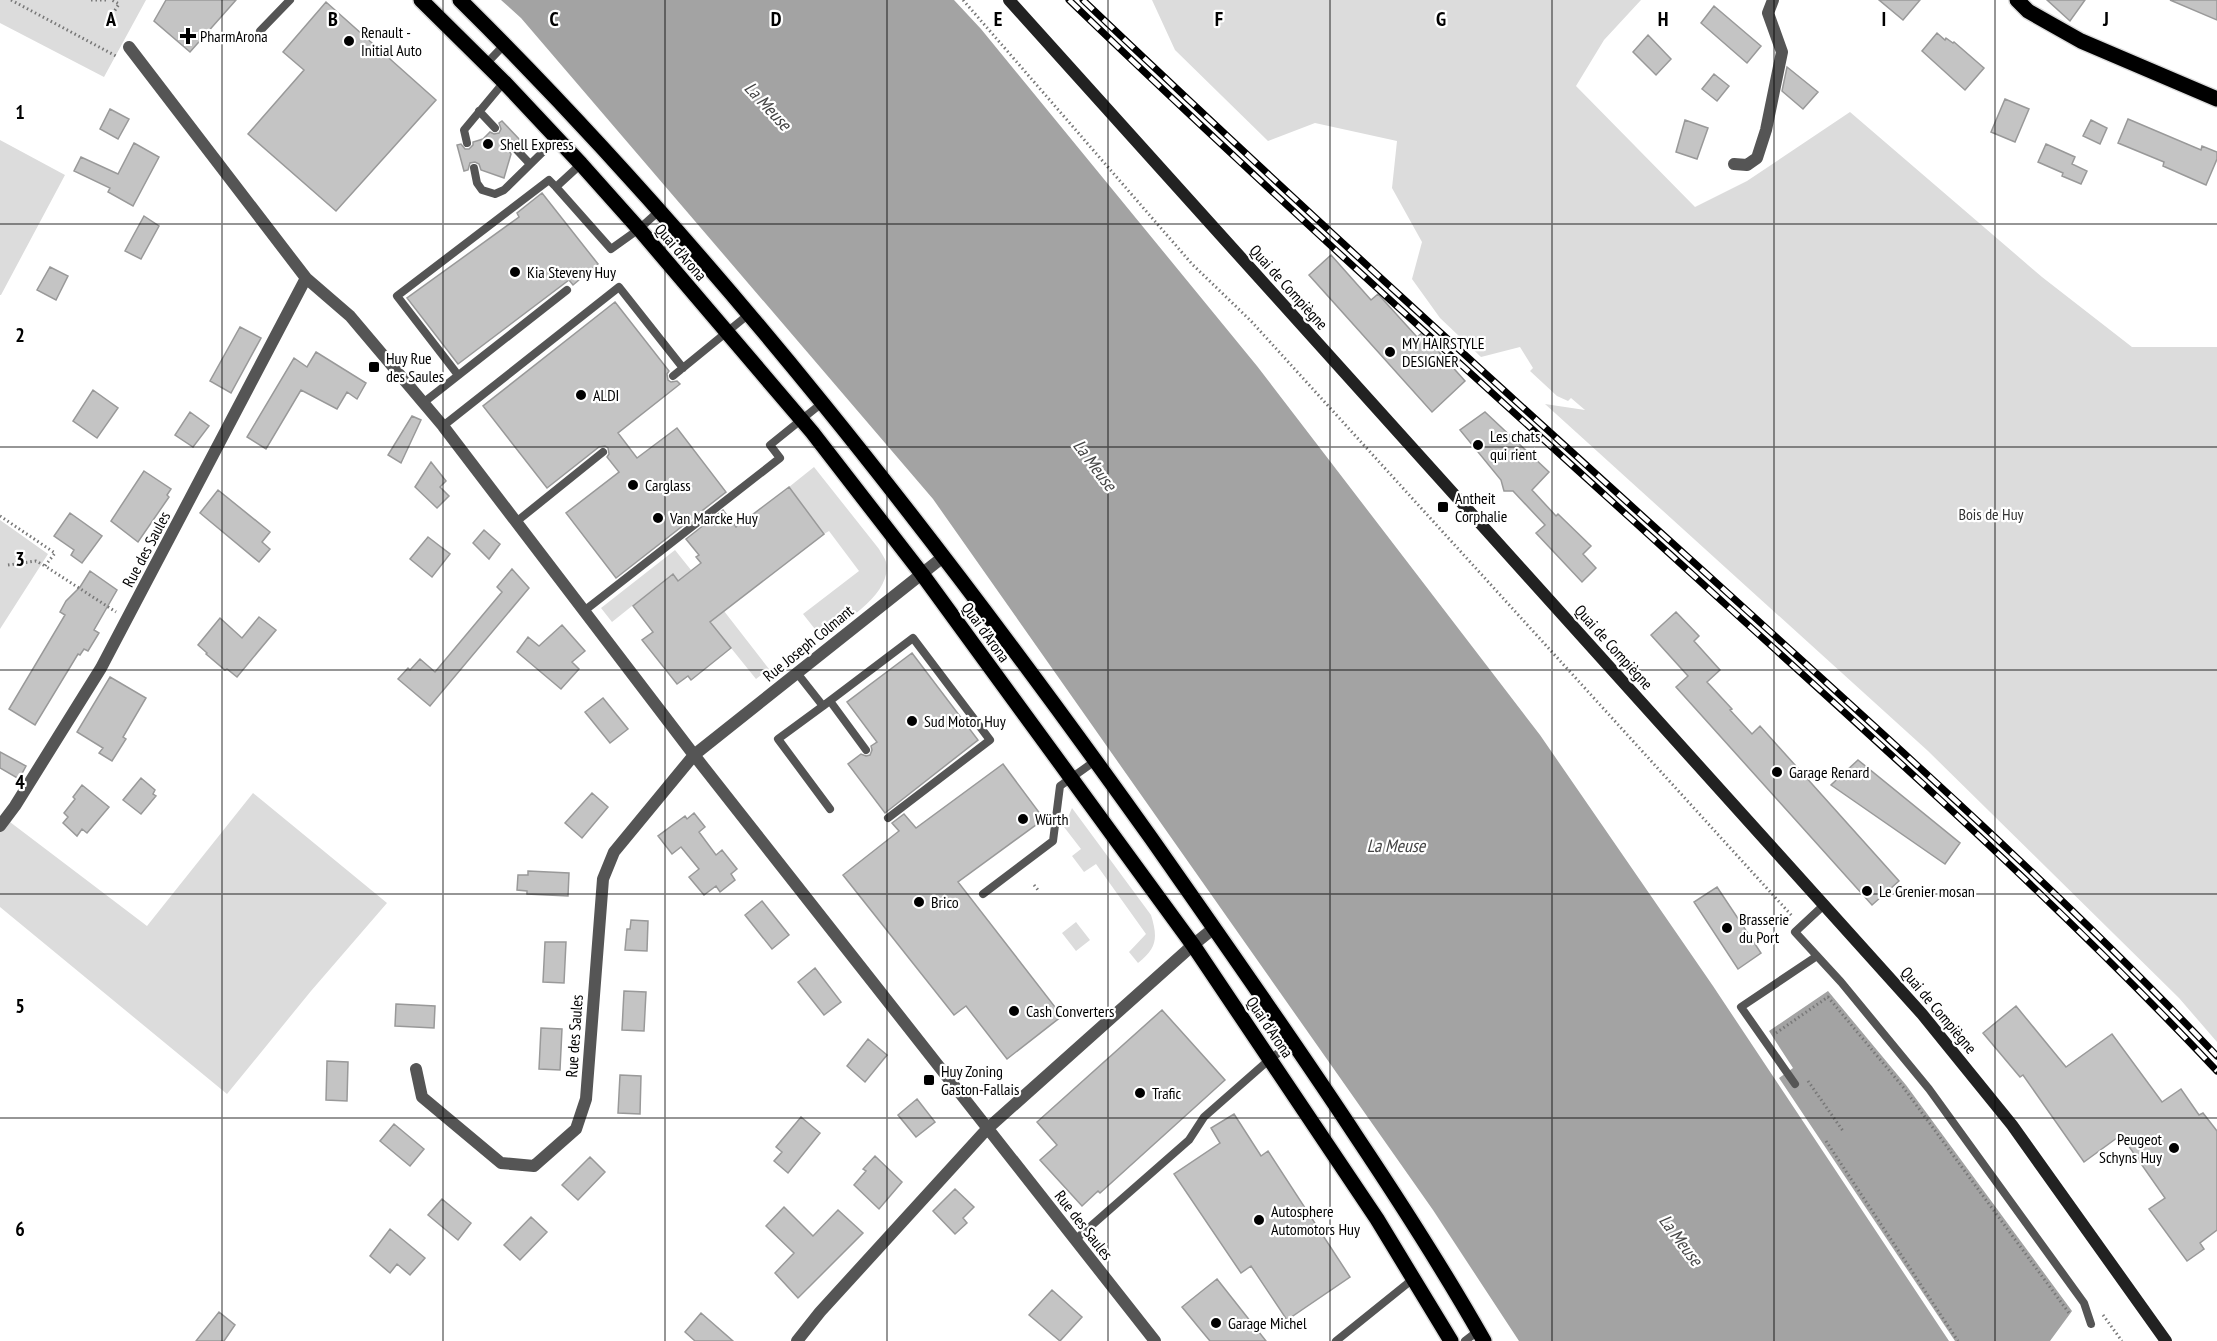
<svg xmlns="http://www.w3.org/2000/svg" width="2217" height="1341" viewBox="0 0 2217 1341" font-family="'PT Sans Narrow',sans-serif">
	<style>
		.green { fill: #dcdcdc }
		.water { fill: #a3a3a3 }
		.building { fill: #c4c4c4; stroke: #999; stroke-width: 1.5 }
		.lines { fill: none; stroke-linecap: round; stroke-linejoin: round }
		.primary-casing { stroke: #dbdbdb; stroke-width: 18 }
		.path { stroke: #777; stroke-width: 3; stroke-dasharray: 1.5 3; stroke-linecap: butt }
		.lane { stroke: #555; stroke-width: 8 }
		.street { stroke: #555; stroke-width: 12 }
		.secondary { stroke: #222; stroke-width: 12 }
		.primary { stroke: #000; stroke-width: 15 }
		.rail-casing { stroke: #000; stroke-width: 7 }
		.rail { stroke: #fff; stroke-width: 4.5; stroke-dasharray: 14; stroke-linecap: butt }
		.grid { fill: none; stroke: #000; stroke-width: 1.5; stroke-opacity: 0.55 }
		.poi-dot { fill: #000; stroke: #fff; stroke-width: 2 }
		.labels { text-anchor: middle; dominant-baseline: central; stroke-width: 4.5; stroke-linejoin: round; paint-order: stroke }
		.poi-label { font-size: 16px; fill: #000; stroke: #fff; text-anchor: start }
		.street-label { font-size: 16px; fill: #000; stroke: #fff }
		.park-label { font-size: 16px; fill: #333; stroke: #fff }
		.water-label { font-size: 18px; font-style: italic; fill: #444; stroke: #fff }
		.grid-label { font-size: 20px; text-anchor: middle; font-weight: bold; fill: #000; stroke: #fff; stroke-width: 4.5; stroke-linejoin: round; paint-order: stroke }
	</style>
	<rect width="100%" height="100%" fill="#fff"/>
	<!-- green -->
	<path class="green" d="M0,0H146L104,77L0,23Z
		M1152,0H1641L1604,40L1576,86L1695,207L1747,181L1850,112L2042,277L2132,347H2217V1042L2179,998L1928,751L1545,404L1585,410L1571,398L1568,401L1557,396L1530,371L1533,368L1520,347L1481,357L1440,318L1412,279L1422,242L1392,188L1397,141L1315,123L1268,141L1175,50Z
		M0,140L65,175L1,295H0Z
		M814,467L879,549C881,553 885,558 886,562C893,594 843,622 822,638L803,614L859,571L829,531L824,534L789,487Z
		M0,520L48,554L0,629Z
		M675,550L691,570L678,581L672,574L612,622L601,608Z
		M724,611L769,669L756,679L710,622Z
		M253,793L387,903L311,991L227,1094L0,907V826L6,819L147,926Z
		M1072,808L1151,915C1158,938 1157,948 1138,963L1129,952L1146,934L1096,864L1084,872L1072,856L1081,849L1064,827Z
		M1076,922L1090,940L1076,951L1062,933Z"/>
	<!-- water -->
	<path class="water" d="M501,0H954L981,29L1257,366L1540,735L1713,986L1949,1341H1519L1433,1210L933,499L521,18Z
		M1828,991L1906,1085L2072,1311L2050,1341H1955L1779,1078L1793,1068L1769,1031Z"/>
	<!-- building -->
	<path class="building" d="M166,0H236L190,52L154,21Z
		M1879,0H1920L1903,20Z
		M2047,0H2085L2070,21Z
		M2170,0H2217V20Z
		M326,2L436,100L336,211L248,134L304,70L283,52Z
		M1714,6L1761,46L1747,63L1701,23Z
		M1937,33L1945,40L1946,38L1953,43L1954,42L1984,68L1965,90L1922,51Z
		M1648,35L1671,59L1656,75L1633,52Z
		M1787,67L1818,92L1803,109L1782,91Z
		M1714,74L1729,86L1717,101L1702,89Z
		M2005,99L2029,109L2015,142L1991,132Z
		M110,109L129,119L118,139L100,129Z
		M2128,119L2201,150L2202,146L2217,152V159L2206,185L2163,166L2164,162L2118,143Z
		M1685,120L1708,128L1697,159L1676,152Z
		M2091,120L2107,128L2100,144L2083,136Z
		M502,121L520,140L518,142L512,141L508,145V149L511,154L504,178L481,170L479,164L475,162L470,163L468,170L464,171L457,145L461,144L465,149H469L473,145V142L483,139L490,132L494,134L499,133L501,129L499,123Z
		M134,143L159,157L133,206L108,192L110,188L74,171L81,157L118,174Z
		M2046,144L2075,157L2072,164L2087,171L2081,184L2062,176L2063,173L2038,162Z
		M542,193L598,264L573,285L569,280L458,364L407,298L519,217L517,213Z
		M144,216L159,226L141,259L125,251Z
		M1331,255L1371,300L1378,294L1417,337L1422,333L1465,381L1432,412L1309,275Z
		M50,267L68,276L56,300L37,290Z
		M615,302L669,371L667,374L668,380L671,382L677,381L680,384L618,433L637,458L677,428L726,492L616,578L566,513L619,472L607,457L609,454L608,448L605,446L599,447L547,488L483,406Z
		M240,327L261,338L231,393L210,381Z
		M316,352L366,383L357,399L347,392L337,409L301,390L266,449L247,437L294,358L307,367Z
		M93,390L118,408L97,438L73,421Z
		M190,412L209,426L193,447L175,435Z
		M1485,412L1549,472L1532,490L1556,516L1558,514L1591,546L1583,554L1596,568L1582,582L1536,533L1545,525L1513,491H1504L1501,480L1460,430Z
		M412,416L421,420L401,463L388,455Z
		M431,462L446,481L440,487L449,496L437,508L415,487Z
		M144,471L171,489L167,495L169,497L138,542L111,521Z
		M789,487L824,534L710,622L731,648L691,680L688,676L677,684L642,640L653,632L633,606L673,574L678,581L701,563L696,557L699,555L686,539L723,510L736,527Z
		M218,490L270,532L262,542L270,549L259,562L200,513Z
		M70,513L102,536L82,563L71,555L74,550L54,536Z
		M484,530L500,544L489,559L473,543Z
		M428,537L450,554L432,577L410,559Z
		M512,569L529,588L430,706L398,679L408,668L410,670L420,659L435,672L502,592L497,587Z
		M90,571L117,590L94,630L99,633L88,651L84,649L80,655L78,654L35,725L9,709L65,615L60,612L66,601L80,587Z
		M1676,612L1699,636L1694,641L1720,670L1707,682L1732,709L1730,710L1752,734L1760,726L1899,881L1872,905L1676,687L1688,676L1651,635Z
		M259,617L276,630L237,677L227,669L225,670L206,654L207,653L198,645L220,618L242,638Z
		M562,625L585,651L572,662L579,669L561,689L517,652L528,637L539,646Z
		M912,653L978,740L885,813L848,764L861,754L866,756L870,755L872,750L871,746L877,742L847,702Z
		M110,677L146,698L123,737L126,739L112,761L99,753L103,748L77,732Z
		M603,698L628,729L610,743L585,712Z
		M0,752L26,766L19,779L0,768Z
		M1858,760L1960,843L1945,864L1831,785Z
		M1003,764L1044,819L958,882L1062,1016L1007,1059L966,1006L954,1015L843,875L899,831L892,823L904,814L916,828Z
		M141,778L155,790L153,794L156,796L141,814L123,800Z
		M82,785L109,807L87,833L82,829L77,836L63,823L68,817L64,813L75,799L73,797Z
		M592,793L608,807L582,838L565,823Z
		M694,813L705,827L699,832L716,855L722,850L737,869L731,874L735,880L720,892L716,886L704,895L689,877L699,869L681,847L672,854L658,836L685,816L687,819Z
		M528,871L569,873L568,896L527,894V891L517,890L518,875H528Z
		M1717,887L1761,953L1738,969L1694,902Z
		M762,901L789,935L772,949L745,915Z
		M631,920L648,921L647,951L625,950L627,929H630Z
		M545,942H566L564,983L543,982Z
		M815,968L841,1002L824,1015L798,982Z
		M624,991L646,992L644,1031L622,1030Z
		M396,1004L435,1006L434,1028L395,1026Z
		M2016,1006L2066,1067L2112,1034L2162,1102L2181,1089L2199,1115L2203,1113L2217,1131V1230L2200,1243L2204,1249L2187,1261L2149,1209L2165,1198L2121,1135L2084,1162L2023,1075L2020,1077L1983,1033Z
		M1162,1010L1225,1080L1100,1193L1098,1191L1082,1206L1040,1160L1057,1145L1037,1122Z
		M541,1028L562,1029L560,1070L539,1069Z
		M868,1039L887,1055L865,1082L847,1066Z
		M327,1061L348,1062L347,1101L326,1100Z
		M620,1075L641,1076L640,1114L618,1113Z
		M917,1099L935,1122L916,1137L898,1115Z
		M1234,1114L1261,1156L1268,1151L1350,1277L1287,1320L1251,1266L1241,1273L1174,1174L1220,1143L1211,1128Z
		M801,1117L820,1133L788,1173L774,1161L782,1152L776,1147Z
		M394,1124L424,1149L410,1166L380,1141Z
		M875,1156L902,1182L879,1209L854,1185L866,1171L863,1169Z
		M590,1157L605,1172L578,1200L562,1185Z
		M955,1189L974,1207L963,1218L967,1223L955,1234L933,1211Z
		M442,1199L471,1223L458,1240L428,1215Z
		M784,1207L813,1236L838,1210L863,1233L798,1298L775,1273L794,1253L766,1226Z
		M531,1217L547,1232L520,1260L504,1245Z
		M390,1229L425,1258L410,1275L397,1264L390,1273L370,1256Z
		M1217,1279L1266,1341H1210L1200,1329L1182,1307Z
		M1052,1290L1082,1317L1060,1341L1029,1315Z
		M219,1312L235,1325L224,1341H196Z
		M701,1313L733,1341H695L685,1332Z"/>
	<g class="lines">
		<!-- primary casing -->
		<g class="primary-casing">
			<path id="primary" d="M421,0L504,82L581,164L639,229L812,432L922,574L1193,945L1377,1219L1451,1341
				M460,0C718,255 941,544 1151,838C1221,938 1291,1037 1358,1139C1402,1205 1445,1272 1484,1341
				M2017,0L2028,11L2081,41L2217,99"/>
		</g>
		<!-- path -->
		<path class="path" d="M11,0L116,56
			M91,0H106
			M963,0L1192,264L1251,321L1793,917
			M110,18L119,4L112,0
			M0,516L55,553L45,566L116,612
			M8,565L36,561L45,566
			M1034,885L1038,890
			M1776,1033L1828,997L1903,1087L2069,1313
			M1808,1081L1843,1131
			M1826,1141L1958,1341
			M2103,1315L2122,1341"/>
		<!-- lane -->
		<path class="lane" d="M260,31L290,0
			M486,64L505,44
			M479,111L495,128
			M467,143L464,130L504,82
			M514,147L530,164
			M581,164L556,187L611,249L639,229L659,211
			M474,168L477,183L482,190L495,194L504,190L557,138
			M458,375L397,296L549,180L556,187
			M673,376L749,314
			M423,403L567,290
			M443,426L619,287L683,368
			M516,522L603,452
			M584,611L780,458L770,445L822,403
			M797,673L823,706L913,638L990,740L888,818
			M830,701L866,750
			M823,706L778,739L830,809
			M983,894L1053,841L1060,786L1095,761
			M1825,904L1795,932L1841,982L1929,1089L2084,1303L2091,1324
			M1795,1084L1741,1007L1817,956
			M1075,1240L1189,1140L1204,1117L1270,1059L1294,1042
			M1336,1341L1413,1279
			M1465,1341L1478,1331"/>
		<!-- street -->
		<path class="street" d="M129,47L306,278
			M1734,164L1747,165L1757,158L1766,130L1782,52L1768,13L1773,0
			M0,826L15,806L101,668L306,278L350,316L443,426L694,755L1155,1341
			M416,1069L422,1097L501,1163L534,1166L576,1129L586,1099L603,879L614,852L694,755L943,557
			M797,1341L820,1312L987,1129L1193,945L1214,928"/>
		<!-- secondary -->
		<path class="secondary" d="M1009,0L1922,1014L2012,1125L2166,1341"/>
		<!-- primary -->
		<use href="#primary" class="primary"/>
		<!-- rail casing -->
		<g class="rail-casing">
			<path id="rail" d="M1069,0C1283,206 1505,404 1725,604C1893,756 2061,906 2217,1071
				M1083,0C1295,202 1513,399 1731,596C1896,746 2063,894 2217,1056"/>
		</g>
		<!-- rail -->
		<use href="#rail" class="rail"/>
	</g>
	<!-- grid -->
	<path class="grid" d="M222,0V1341M443,0V1341M665,0V1341M887,0V1341M1108,0V1341M1330,0V1341M1552,0V1341M1774,0V1341M1995,0V1341M0,224H2217M0,447H2217M0,670H2217M0,894H2217M0,1118H2217"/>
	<!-- markers -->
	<g class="poi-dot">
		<path d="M185 27h6v6h6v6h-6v6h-6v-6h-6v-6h6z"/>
		<circle cx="349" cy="41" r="6"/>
		<circle cx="488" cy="144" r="6"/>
		<circle cx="515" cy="272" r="6"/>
		<circle cx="1390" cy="352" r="6"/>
		<rect x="368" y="361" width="12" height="12" rx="3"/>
		<circle cx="581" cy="395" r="6"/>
		<circle cx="1478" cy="445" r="6"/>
		<circle cx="633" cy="485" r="6"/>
		<rect x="1437" y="501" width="12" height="12" rx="3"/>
		<circle cx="658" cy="518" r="6"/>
		<circle cx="912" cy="721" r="6"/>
		<circle cx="1777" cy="772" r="6"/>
		<circle cx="1023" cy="819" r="6"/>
		<circle cx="1867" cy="891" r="6"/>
		<circle cx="919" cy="902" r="6"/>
		<circle cx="1727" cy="928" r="6"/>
		<circle cx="1014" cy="1011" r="6"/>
		<rect x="923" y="1074" width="12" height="12" rx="3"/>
		<circle cx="1140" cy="1093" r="6"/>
		<circle cx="2174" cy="1148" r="6"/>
		<circle cx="1259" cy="1220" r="6"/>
		<circle cx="1216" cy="1323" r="6"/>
	</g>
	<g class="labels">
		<!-- poi labels -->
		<g class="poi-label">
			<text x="361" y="32">Renault -<tspan x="361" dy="18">Initial Auto</tspan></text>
			<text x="200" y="36">PharmArona</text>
			<text x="500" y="144">Shell Express</text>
			<text x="527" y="272">Kia Steveny Huy</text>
			<text x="1402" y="343">MY HAIRSTYLE<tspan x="1402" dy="18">DESIGNER</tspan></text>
			<text x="386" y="358">Huy Rue<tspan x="386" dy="18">des Saules</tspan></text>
			<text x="593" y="395">ALDI</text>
			<text x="1490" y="436">Les chats<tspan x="1490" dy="18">qui rient</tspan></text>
			<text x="645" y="485">Carglass</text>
			<text x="1455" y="498">Antheit<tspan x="1455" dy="18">Corphalie</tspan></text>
			<text x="670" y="518">Van Marcke Huy</text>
			<text x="924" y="721">Sud Motor Huy</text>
			<text x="1789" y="772">Garage Renard</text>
			<text x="1035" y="819">Würth</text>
			<text x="1879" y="891">Le Grenier mosan</text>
			<text x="931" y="902">Brico</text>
			<text x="1739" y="919">Brasserie<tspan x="1739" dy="18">du Port</tspan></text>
			<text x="1026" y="1011">Cash Converters</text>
			<text x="941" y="1071">Huy Zoning<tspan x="941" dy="18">Gaston-Fallais</tspan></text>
			<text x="1152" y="1093">Trafic</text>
			<text x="2162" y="1139" text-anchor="end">Peugeot<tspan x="2162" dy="18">Schyns Huy</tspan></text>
			<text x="1271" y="1211">Autosphere<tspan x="1271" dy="18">Automotors Huy</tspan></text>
			<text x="1228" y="1323">Garage Michel</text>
		</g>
		<!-- street labels -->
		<g class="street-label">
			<text transform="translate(681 252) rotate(49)">Quai d'Arona</text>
			<text transform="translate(1289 287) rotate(48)">Quai de Compiègne</text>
			<text transform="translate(146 549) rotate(-62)">Rue des Saules</text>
			<text transform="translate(986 632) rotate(54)">Quai d'Arona</text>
			<text transform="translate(808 643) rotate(-39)">Rue Joseph Colmant</text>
			<text transform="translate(1614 647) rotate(48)">Quai de Compiègne</text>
			<text transform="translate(1939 1010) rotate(50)">Quai de Compiègne</text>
			<text transform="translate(1270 1027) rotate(56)">Quai d'Arona</text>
			<text transform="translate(574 1036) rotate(-86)">Rue des Saules</text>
			<text transform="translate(1084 1225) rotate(52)">Rue des Saules</text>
		</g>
		<!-- park labels -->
		<g class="park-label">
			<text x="1991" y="514">Bois de Huy</text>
		</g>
		<!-- water labels -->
		<g class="water-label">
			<text transform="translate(768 106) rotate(47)">La Meuse</text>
			<text transform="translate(1095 465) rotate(53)">La Meuse</text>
			<text x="1396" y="845">La Meuse</text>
			<text transform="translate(1681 1240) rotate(53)">La Meuse</text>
		</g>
	</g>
	<g class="grid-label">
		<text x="111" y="26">A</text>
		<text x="333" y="26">B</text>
		<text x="554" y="26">C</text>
		<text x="776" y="26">D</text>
		<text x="998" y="26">E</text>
		<text x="1219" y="26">F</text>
		<text x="1441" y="26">G</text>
		<text x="1663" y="26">H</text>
		<text x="1884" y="26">I</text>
		<text x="2106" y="26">J</text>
		<text x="20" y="119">1</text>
		<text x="20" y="342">2</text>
		<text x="20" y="566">3</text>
		<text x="20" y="789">4</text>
		<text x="20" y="1013">5</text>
		<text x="20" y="1236">6</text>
	</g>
</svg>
